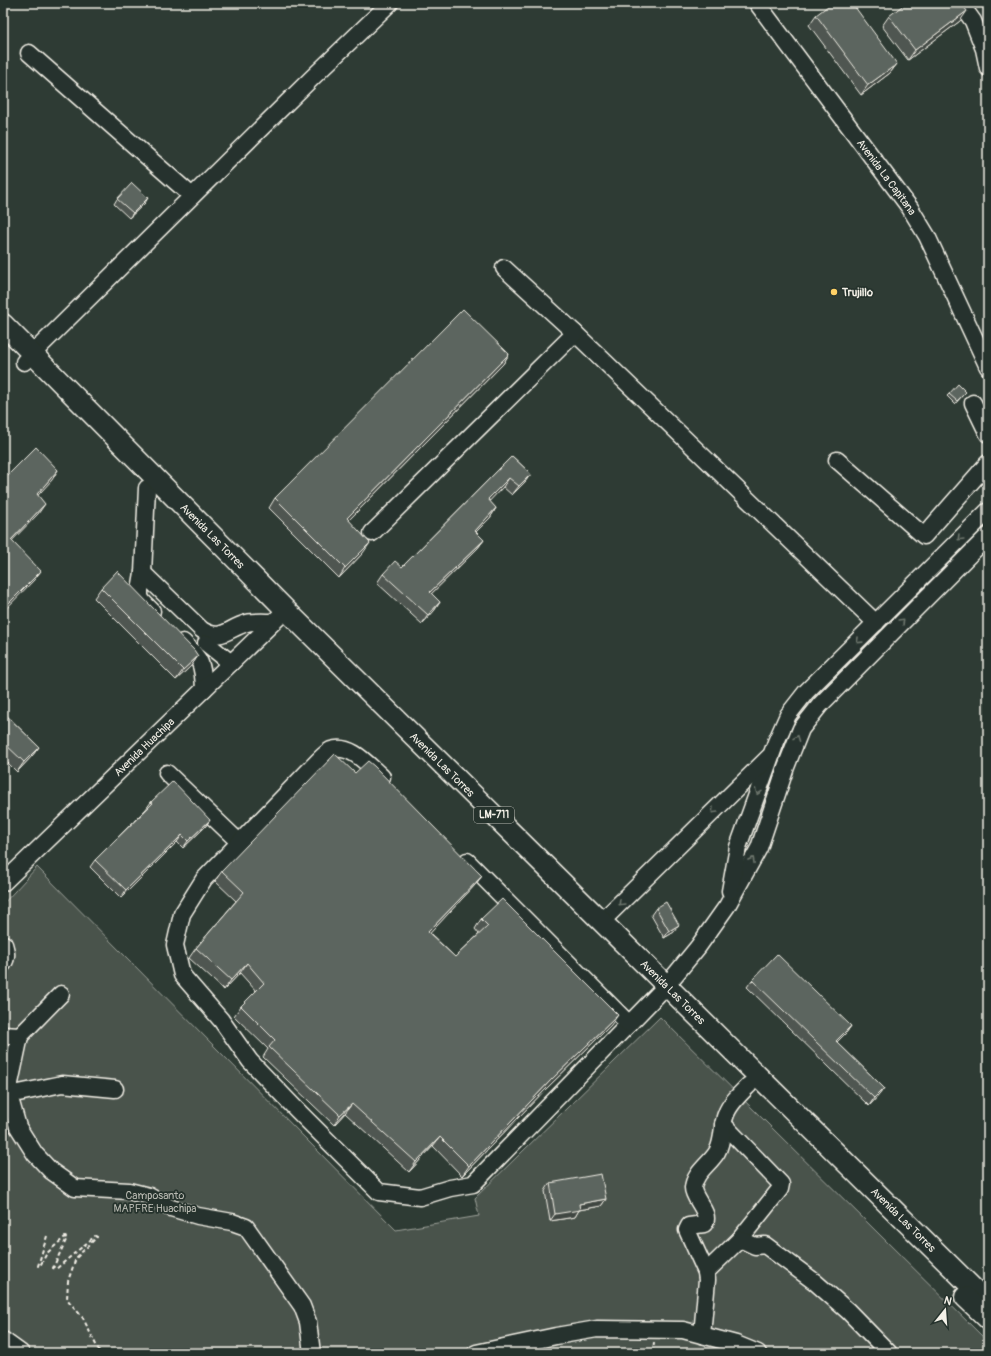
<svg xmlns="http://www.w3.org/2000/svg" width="991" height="1356" viewBox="0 0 991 1356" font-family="Pangolin,sans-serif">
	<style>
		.green { fill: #48524c; stroke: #9ea29a }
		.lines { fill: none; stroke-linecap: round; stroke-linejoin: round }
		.minor-casing { stroke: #f4f1e8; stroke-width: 19 }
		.major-casing { stroke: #f4f1e8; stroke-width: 23 }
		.path { stroke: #f4f1e8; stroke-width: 2; stroke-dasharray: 4 3; stroke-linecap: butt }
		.minor { stroke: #26332d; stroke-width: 16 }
		.major { stroke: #26332d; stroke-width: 20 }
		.wall { fill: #4f5751; stroke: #f4f1e8 }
		.shaded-wall { fill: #404742; stroke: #f4f1e8 }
		.building { fill: #5c655e; stroke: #f4f1e8 }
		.oneway { stroke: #6e766e }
		.poi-dot { fill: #ffd166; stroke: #26332d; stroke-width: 1.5 }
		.labels { text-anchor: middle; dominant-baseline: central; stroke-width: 3.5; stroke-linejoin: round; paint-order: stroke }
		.shield { fill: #26332d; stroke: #b6b8b0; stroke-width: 1 }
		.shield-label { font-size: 10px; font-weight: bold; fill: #f4f1e8 }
		.street-label { font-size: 11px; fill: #f4f1e8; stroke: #26332d }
		.poi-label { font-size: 11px; font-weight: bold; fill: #f4f1e8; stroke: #26332d; text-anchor: start }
		.park-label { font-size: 11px; fill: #b8b9b1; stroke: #26332d }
	</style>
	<rect width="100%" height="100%" fill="#2e3b34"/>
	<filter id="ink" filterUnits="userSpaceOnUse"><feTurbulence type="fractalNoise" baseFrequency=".025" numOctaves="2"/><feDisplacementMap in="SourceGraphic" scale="8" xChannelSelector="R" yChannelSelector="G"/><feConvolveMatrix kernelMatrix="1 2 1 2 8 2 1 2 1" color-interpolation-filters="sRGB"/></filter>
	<g filter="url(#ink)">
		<!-- green -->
		<path class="green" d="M37,867L396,1230L479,1216L475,1198L660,1017L988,1342V1353H3V904Z"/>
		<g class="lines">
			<!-- minor casing -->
			<g class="minor-casing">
				<g id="minor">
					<path id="s1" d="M757,3L910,208L927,236L988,367"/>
					<path d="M960,3L973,21L984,49L988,68"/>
					<path d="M29,53L192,196"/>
					<path d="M504,268L575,333L876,623"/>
					<path d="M24,362L312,78L390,3"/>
					<path d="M973,403L988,434"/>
					<path d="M837,460L924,536L988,463"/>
					<path d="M147,488L143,573L140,590V597L143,602L152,611"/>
					<path d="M372,533L575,333"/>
					<path d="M143,573L202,630C222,642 228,628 247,623C255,621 264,622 273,622"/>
					<path d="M183,642C201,660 203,663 204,689"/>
					<path d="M206,643L231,663"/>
					<path d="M167,773L239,842"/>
					<path d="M382,777C369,766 351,743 331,750C327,752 322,757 319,760L204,879L182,914L175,945L182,975L221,1020L250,1061L297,1110L379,1192L420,1197L450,1188L473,1184L666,986L698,947L727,906L759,848L786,767L801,729L820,705L988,536"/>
					<path d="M467,861L629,1024"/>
					<path id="s2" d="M3,883L286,610"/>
					<path d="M730,891L738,847L776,742L788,715L806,692L988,511"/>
					<path d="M601,922L769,757"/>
					<path d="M3,964C8,957 6,951 4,944"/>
					<path d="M3,1035L20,1036L10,1083L9,1095L18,1127L35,1154L51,1171L75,1188L129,1191L149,1196L171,1208L198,1216L232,1222L246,1227L302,1306L308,1322L312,1353"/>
					<path d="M20,1036L61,994"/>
					<path d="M3,1100L9,1095L62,1084L115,1089"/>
					<path d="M723,1124L781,1184L780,1189L740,1239"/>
					<path d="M706,1272L740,1239L755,1246L765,1245L815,1282L848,1311L889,1353"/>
					<path d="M702,1335L707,1280L706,1272L687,1230L689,1226L704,1224C712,1214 693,1199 693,1188C694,1173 710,1164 717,1152C724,1140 721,1126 726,1114C730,1103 741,1093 749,1085"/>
					<path d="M3,1340L21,1353"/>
					<path d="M476,1353L556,1336L597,1329L683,1330L736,1344L758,1353"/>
				</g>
			</g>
			<!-- major casing -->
			<g class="major-casing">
				<g id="major">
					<path id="s3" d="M3,324L286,610L988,1303"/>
					<path d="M965,1297L988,1319"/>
				</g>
			</g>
			<!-- path -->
			<path class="path" d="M985,380L988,387
				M47,1236L38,1266H40L47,1253L65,1237L67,1238L53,1268L56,1269L95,1236L97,1237L76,1258L68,1281L67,1299L83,1318L100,1353
				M653,1353L654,1342"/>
			<!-- minor -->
			<use href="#minor" class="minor"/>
			<!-- major -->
			<use href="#major" class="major"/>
		</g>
		<!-- wall -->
		<path class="wall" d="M864,3H876L869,8Z
			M816,15L897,64L890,73L861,95L809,25Z
			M889,16L960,21L908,60L882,26Z
			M117,199L145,203L129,218L114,204Z
			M509,354L503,364L349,520L363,553L339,578L269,508L275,498Z
			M949,394H964L955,404L947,396Z
			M512,456L531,474L524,483L512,495L503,487L489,501L496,508L490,518L476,532L484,540L477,549L431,594L440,602L434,611L422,624L377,583L383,574L402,567Z
			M101,588L198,656L191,666L176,680L94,598Z
			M3,712L39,747L32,756L17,772L3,758Z
			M355,773L482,876L475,885L430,933L455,957L479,934L475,929L481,919L611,1025L545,1090L462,1176L433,1146L409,1172L345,1113L334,1125L263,1057L268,1049L234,1016L241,1006L256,991L240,973L224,990L189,958L196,948L236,901L215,881L222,871Z
			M151,802L210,820L205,827L183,848L177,842L121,898L90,867L95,860L146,809Z
			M656,908L674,932L664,938L651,915Z
			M752,980L851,1026L846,1033L837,1042L884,1088L879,1095L869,1106L747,987Z
			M550,1183L606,1199L601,1206L579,1210L575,1217L550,1221L545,1191Z"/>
		<!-- shaded-wall -->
		<path class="shaded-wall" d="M872,3H876L869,8Z
			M967,11L960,21L908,60L915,50Z
			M897,64L890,73L861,95L868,85Z
			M148,198L145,203L129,218L133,213Z
			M509,354L503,364L341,528L347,518Z
			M58,470L52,480L30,504L37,494Z
			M531,474L524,483L512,495L519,486Z
			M509,478L503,487L482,509L488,499Z
			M45,504L38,514L4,549L11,540Z
			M496,508L490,518L468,540L475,531Z
			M484,540L477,549L423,602L430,592Z
			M370,543L363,553L339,578L345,568Z
			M41,571L34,580L3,612V609Z
			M440,602L434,611L422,624L428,615Z
			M198,656L191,666L176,680L183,670Z
			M39,747L32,756L17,772L24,762Z
			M210,820L205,827L183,848L188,841Z
			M182,835L177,842L121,898L126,890Z
			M482,876L475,885L422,942L428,932Z
			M679,925L674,932L664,938L669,931Z
			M247,963L240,973L224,990L231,980Z
			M618,1015L611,1025L545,1090L462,1176L469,1166L551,1080Z
			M851,1026L846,1033L831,1048L836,1041Z
			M884,1088L879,1095L869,1106L874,1098Z
			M352,1104L345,1113L334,1125L340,1115Z
			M440,1137L433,1146L409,1172L416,1162Z
			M606,1199L601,1206L579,1210L575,1217L550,1221L555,1214L579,1204Z"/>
		<!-- building -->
		<path class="building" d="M832,3H852L897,64L868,85L816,15Z
			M906,3H961L967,11L915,50L889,16Z
			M132,183L148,198L133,213L117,199Z
			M463,309L509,354L347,518L370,543L345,568L275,498Z
			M958,384L966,392L957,401L949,394Z
			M36,447L58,470L37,494L45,504L11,540L41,571L3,609V480Z
			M512,456L531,474L519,486L509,478L488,499L496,508L475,531L484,540L430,592L440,602L428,615L383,574L395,561L402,567Z
			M117,571L194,650L198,656L183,670L101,588Z
			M3,712L39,747L24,762L3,742Z
			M335,754L355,773L368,761L374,766L482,876L428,932L455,957L488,926L481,919L502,899L618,1015L551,1080L469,1166L440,1137L416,1162L352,1104L340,1115L269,1047L275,1040L241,1006L264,983L247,963L231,980L196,948L244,892L222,871Z
			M173,781L210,820L188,841L182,835L126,890L95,860L153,803L151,802Z
			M666,902L679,925L669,931L656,908Z
			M777,954L851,1026L836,1041L884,1088L874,1098L752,980Z
			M601,1174L606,1199L579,1204L580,1210L555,1214L550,1183Z"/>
		<!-- one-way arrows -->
		<defs><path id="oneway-chevron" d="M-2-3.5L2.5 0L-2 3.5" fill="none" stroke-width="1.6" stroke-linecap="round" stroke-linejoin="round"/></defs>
		<g class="oneway">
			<use href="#oneway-chevron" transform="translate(960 538) rotate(135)"/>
			<use href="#oneway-chevron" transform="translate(902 621) rotate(-45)"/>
			<use href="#oneway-chevron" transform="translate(859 641) rotate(136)"/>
			<use href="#oneway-chevron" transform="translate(797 738) rotate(-69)"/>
			<use href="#oneway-chevron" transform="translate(758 792) rotate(110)"/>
			<use href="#oneway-chevron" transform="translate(714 811) rotate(135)"/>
			<use href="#oneway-chevron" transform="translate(752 860) rotate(-61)"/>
			<use href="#oneway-chevron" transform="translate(621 903) rotate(135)"/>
		</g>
	</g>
	<!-- markers -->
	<circle class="poi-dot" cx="834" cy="292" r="4"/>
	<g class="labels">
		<!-- shield labels -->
		<rect class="shield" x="474" y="807" width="40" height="16" rx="3"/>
		<g class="shield-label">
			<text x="494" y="815">LM-711</text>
		</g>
		<!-- street labels -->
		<g class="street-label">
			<text stroke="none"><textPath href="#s1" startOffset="217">Avenida La Capitana</textPath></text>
			<text stroke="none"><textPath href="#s3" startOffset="298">Avenida Las Torres</textPath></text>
			<text stroke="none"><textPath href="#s2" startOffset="196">Avenida Huachipa</textPath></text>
			<text stroke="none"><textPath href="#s3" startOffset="622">Avenida Las Torres</textPath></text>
			<text stroke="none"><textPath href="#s3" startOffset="946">Avenida Las Torres</textPath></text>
			<text stroke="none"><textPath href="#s3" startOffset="1270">Avenida Las Torres</textPath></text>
		</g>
		<!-- poi labels -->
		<g class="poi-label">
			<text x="842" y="292">Trujillo</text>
		</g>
		<!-- park labels -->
		<g class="park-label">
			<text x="155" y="1195">Camposanto<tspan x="155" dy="13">MAPFRE Huachipa</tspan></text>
		</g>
	</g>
	<!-- margin -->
	<rect width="991" height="1356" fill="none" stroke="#26332d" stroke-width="16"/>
	<rect x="8" y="8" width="975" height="1340" fill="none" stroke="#f4f1e8" stroke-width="1.5" filter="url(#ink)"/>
	<!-- north arrow -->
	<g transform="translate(945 1310) rotate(17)" stroke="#26332d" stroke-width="3" paint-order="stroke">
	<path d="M0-3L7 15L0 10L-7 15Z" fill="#f4f1e8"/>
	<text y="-6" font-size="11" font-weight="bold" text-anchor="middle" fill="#f4f1e8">N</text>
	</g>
</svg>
